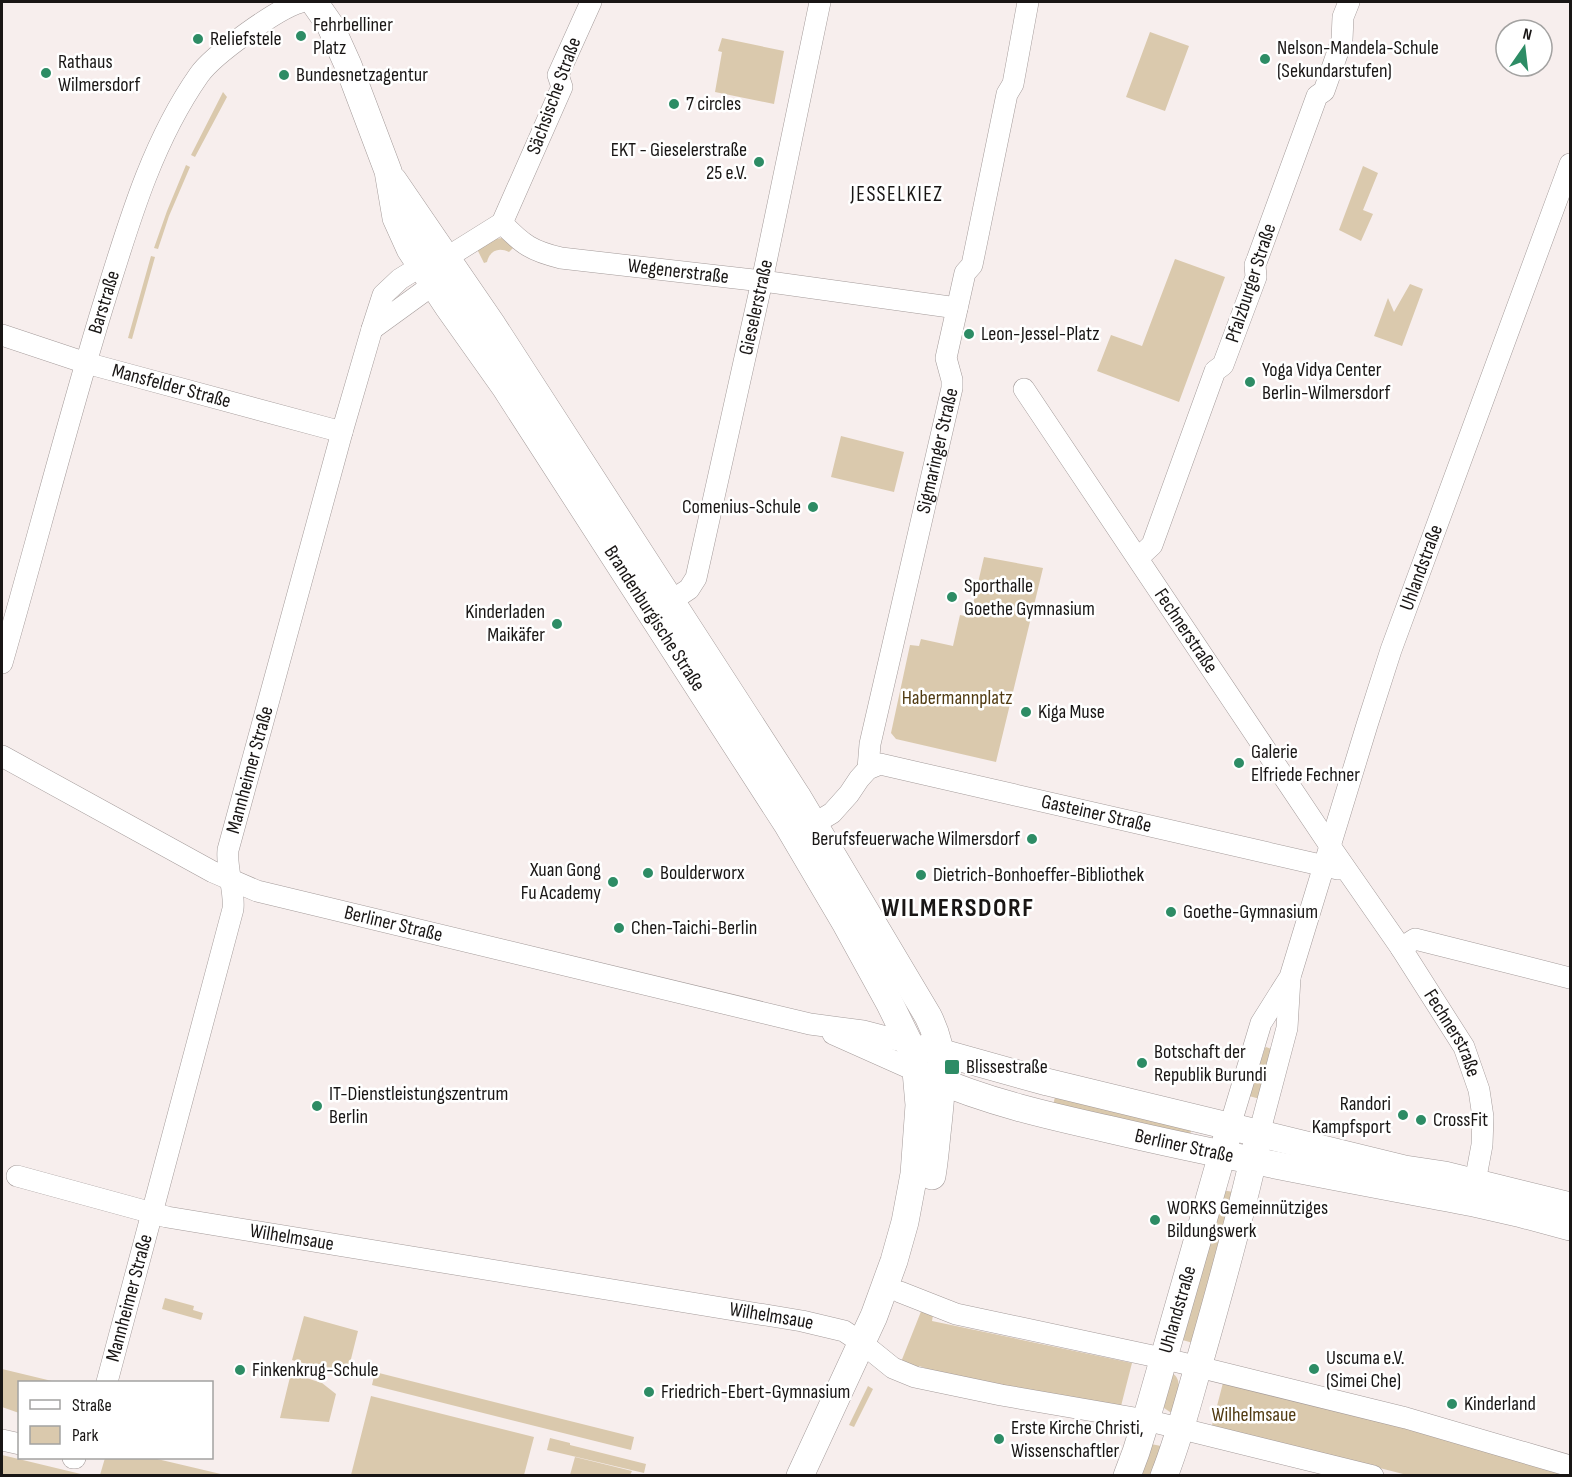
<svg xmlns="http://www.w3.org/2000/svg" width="1572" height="1477" viewBox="0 0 1572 1477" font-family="'Sofia Sans Condensed',sans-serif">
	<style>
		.green { fill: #dac9ad }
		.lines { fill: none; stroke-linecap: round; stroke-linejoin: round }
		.minor-casing { stroke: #a49b9a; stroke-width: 22 }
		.major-casing { stroke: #a49b9a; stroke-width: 28 }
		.minor { stroke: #fff; stroke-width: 21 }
		.major { stroke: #fff; stroke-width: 27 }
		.poi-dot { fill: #2d8c65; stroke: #fff; stroke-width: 2 }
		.labels { text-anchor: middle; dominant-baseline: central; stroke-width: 5; stroke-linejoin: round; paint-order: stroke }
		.poi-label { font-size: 20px; fill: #191615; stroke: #fff; text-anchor: start }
		.street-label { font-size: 20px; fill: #191615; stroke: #fff }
		.park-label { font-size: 20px; fill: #513b12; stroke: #fff }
		.neighbourhood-label { font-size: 21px; letter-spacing: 1.5px; fill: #191615; stroke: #fff }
		.district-label { font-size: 26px; font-weight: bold; letter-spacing: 1.5px; fill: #191615; stroke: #fff }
	</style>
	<rect width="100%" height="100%" fill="#f7eeed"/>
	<!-- green -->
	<path class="green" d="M1150,32L1189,46L1165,111L1126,97Z
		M722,38L784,51L774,104L715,92L722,52L718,51Z
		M223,92L227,97L195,157L191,155Z
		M186,165L190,167L169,216L158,249L154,248L167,211Z
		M1363,166L1378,173L1363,210L1373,214L1361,241L1339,230Z
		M502,238L516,245L509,252C499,247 490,250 487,262L484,263L477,249L495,239Z
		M151,256L155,257L132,339L128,338Z
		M1175,259L1225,277L1179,402L1097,371L1111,335L1142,346Z
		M1410,284L1423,289L1402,346L1374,336L1388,298L1394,312Z
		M841,436L904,452L894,492L831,477Z
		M984,557L1043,568L996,762L896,739L891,733L910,645L919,646L921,639L953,646L960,615L970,617Z
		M1266,1047L1274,1050L1260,1099L1249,1096L1265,1048Z
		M1055,1097L1192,1128L1189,1138L1053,1105Z
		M1221,1190L1234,1192L1193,1343L1179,1339Z
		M165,1298L194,1306L193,1310L203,1313L201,1320L162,1309Z
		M922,1309L933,1315L932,1321L1132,1363L1121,1406L955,1378L919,1366L917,1369L901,1362Z
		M304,1316L358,1331L347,1375L292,1360Z
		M2,1369L56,1382H20L19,1413L2,1407Z
		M375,1372L634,1437L631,1450L372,1385Z
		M291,1373L322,1383L336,1394L329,1422L280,1418Z
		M1172,1373C1185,1381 1176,1399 1172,1412H1170L1164,1408L1162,1402Z
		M1224,1379L1355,1414L1570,1475H1407L1321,1453L1211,1429Z
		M868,1386L873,1389L854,1427L849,1425Z
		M371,1396L534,1437L524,1475H351Z
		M550,1438L570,1443V1445L646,1464L644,1473L547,1450Z
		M1151,1444L1161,1446L1151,1475L1140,1476Z
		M2,1455L85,1475H2Z
		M575,1457L632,1471L630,1475H570Z
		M105,1458H153L225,1475H100Z"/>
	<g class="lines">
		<!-- minor casing -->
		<g class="minor-casing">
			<g id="minor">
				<path id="s1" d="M502,223C523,245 532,251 561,258L762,281L957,308"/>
				<path d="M372,329L434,284L439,272"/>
				<path id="s2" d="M2,335L86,363L342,432"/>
				<path id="s3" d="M1024,389L1330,846L1401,948L1464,1047L1479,1090L1483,1117L1482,1145L1475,1182"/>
				<path d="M1138,558L1152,545L1215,371L1223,365L1256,277L1255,265L1257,260L1317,96L1324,91L1342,40L1343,17L1349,2"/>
				<path id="s4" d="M671,601L689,589L696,578L762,281L820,2"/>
				<path id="s5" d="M2,663C36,545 66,427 102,309C127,229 150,145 199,75C213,55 278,8 301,2"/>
				<path id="s6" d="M2,756L213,872L257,891L810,1024L863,1031L909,1043"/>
				<path id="s7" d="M868,769L870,744L952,388V380L946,358L965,273L972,265L1007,94L1013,84L1028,2"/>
				<path id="s8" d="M802,831L832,813L849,794L859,779L868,769L880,764L1338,869"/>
				<path d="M1401,948L1415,939L1570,978"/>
				<path d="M833,1034L916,1071"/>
				<path id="s9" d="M1230,1126L1261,1023L1290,977L1367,725L1391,650L1570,164"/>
				<path d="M1259,1134L1287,1028L1290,978"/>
				<path id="s10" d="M17,1176L167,1217L802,1321L844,1331L862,1343L893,1368L915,1377L1001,1395L1146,1420L1373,1476"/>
				<path d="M900,1292L956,1314L1162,1358L1406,1418L1570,1466"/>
				<path id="s11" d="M107,1382L233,909C235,890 226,870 228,850L342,432L372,329L383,295L400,279L421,266L446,258L502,223L562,87L558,75L591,2"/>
				<path d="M2,1440L20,1444"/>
				<path d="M73,1458H75"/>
			</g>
		</g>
		<!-- major casing -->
		<g class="major-casing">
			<g id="major">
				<path id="s12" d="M314,2L330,25L348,65L388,171L396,218L410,249L449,308L505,387L787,824L846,924L890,1004L909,1043L916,1071L919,1105L914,1174L905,1222L894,1261L874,1316L800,1476"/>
				<path d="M393,180L493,326L797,796L928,1016C947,1053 942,1085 938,1125C936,1142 935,1159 932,1176"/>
				<path d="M925,1048L1047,1082L1405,1169L1445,1175L1570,1206"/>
				<path id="s13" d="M928,1076C987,1102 1049,1116 1112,1130C1232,1158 1353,1180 1474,1203L1518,1213L1570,1227"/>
				<path id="s14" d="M1127,1476L1136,1452L1146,1420L1227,1137"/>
				<path d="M1164,1476C1180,1436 1190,1394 1202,1353C1222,1283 1241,1214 1257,1143"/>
			</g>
		</g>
		<!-- minor -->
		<use href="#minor" class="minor"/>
		<!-- major -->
		<use href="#major" class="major"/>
	</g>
	<!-- markers -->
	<g class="poi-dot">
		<circle cx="301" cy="36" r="6"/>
		<circle cx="198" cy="39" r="6"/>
		<circle cx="1265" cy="59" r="6"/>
		<circle cx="46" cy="73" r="6"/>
		<circle cx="284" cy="75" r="6"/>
		<circle cx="674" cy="104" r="6"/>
		<circle cx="759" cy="162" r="6"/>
		<circle cx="969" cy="334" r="6"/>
		<circle cx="1250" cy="382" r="6"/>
		<circle cx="813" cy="507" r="6"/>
		<circle cx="952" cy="597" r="6"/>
		<circle cx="557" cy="624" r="6"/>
		<circle cx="1026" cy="712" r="6"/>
		<circle cx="1239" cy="763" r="6"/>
		<circle cx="1032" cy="839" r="6"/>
		<circle cx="648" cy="873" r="6"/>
		<circle cx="921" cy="875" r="6"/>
		<circle cx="613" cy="882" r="6"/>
		<circle cx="1171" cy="912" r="6"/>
		<circle cx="619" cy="928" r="6"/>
		<circle cx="1142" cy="1063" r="6"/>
		<rect x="944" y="1059" width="16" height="16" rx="3"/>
		<circle cx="317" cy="1106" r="6"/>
		<circle cx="1403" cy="1115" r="6"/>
		<circle cx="1421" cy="1120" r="6"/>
		<circle cx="1155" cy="1220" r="6"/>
		<circle cx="1314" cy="1369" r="6"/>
		<circle cx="240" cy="1370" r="6"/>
		<circle cx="649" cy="1392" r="6"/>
		<circle cx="1452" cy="1404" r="6"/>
		<circle cx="999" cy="1439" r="6"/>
	</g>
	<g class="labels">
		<!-- poi labels -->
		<g class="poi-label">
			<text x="313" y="25">Fehrbelliner<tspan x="313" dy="23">Platz</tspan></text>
			<text x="210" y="39">Reliefstele</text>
			<text x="1277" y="48">Nelson-Mandela-Schule<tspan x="1277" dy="23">(Sekundarstufen)</tspan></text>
			<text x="58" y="62">Rathaus<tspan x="58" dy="23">Wilmersdorf</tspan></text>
			<text x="296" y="75">Bundesnetzagentur</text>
			<text x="686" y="104">7 circles</text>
			<text x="747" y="150" text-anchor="end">EKT - Gieselerstraße<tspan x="747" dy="23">25 e.V.</tspan></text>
			<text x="981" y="334">Leon-Jessel-Platz</text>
			<text x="1262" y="370">Yoga Vidya Center<tspan x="1262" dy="23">Berlin-Wilmersdorf</tspan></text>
			<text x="801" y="507" text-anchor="end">Comenius-Schule</text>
			<text x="964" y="586">Sporthalle<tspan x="964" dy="23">Goethe Gymnasium</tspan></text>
			<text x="545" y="612" text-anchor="end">Kinderladen<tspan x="545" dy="23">Maikäfer</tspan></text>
			<text x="1038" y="712">Kiga Muse</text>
			<text x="1251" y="752">Galerie<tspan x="1251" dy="23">Elfriede Fechner</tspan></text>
			<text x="1020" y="839" text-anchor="end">Berufsfeuerwache Wilmersdorf</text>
			<text x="601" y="870" text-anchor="end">Xuan Gong<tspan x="601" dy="23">Fu Academy</tspan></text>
			<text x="660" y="873">Boulderworx</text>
			<text x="933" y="875">Dietrich-Bonhoeffer-Bibliothek</text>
			<text x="1183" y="912">Goethe-Gymnasium</text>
			<text x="631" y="928">Chen-Taichi-Berlin</text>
			<text x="1154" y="1052">Botschaft der<tspan x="1154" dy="23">Republik Burundi</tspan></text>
			<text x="966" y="1067">Blissestraße</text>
			<text x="329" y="1094">IT-Dienstleistungszentrum<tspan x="329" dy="23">Berlin</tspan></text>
			<text x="1391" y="1104" text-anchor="end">Randori<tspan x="1391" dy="23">Kampfsport</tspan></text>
			<text x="1433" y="1120">CrossFit</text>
			<text x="1167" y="1208">WORKS Gemeinnütziges<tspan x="1167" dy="23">Bildungswerk</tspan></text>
			<text x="1326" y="1358">Uscuma e.V.<tspan x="1326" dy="23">(Simei Che)</tspan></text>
			<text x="252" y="1370">Finkenkrug-Schule</text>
			<text x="661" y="1392">Friedrich-Ebert-Gymnasium</text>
			<text x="1464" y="1404">Kinderland</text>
			<text x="1011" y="1428">Erste Kirche Christi,<tspan x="1011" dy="23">Wissenschaftler</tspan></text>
		</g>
		<!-- street labels -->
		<g class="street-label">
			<text transform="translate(554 96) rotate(-70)">Sächsische Straße</text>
			<text stroke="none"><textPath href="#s1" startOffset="188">Wegenerstraße</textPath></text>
			<text transform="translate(1251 283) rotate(-72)">Pfalzburger Straße</text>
			<text stroke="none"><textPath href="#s5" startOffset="375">Barstraße</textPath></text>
			<text stroke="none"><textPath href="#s4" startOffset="312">Gieselerstraße</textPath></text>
			<text stroke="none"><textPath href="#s2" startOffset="177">Mansfelder Straße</textPath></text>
			<text stroke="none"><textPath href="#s7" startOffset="326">Sigmaringer Straße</textPath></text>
			<text stroke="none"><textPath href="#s9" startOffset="592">Uhlandstraße</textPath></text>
			<text stroke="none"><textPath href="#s12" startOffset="710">Brandenburgische Straße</textPath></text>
			<text stroke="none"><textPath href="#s3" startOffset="291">Fechnerstraße</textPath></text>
			<text stroke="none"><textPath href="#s11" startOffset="632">Mannheimer Straße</textPath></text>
			<text stroke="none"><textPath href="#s8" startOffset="327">Gasteiner Straße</textPath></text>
			<text stroke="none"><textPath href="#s6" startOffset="429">Berliner Straße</textPath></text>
			<text stroke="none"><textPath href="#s3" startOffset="774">Fechnerstraße</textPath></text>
			<text stroke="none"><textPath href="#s13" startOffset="266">Berliner Straße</textPath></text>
			<text stroke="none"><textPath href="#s10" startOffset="282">Wilhelmsaue</textPath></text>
			<text stroke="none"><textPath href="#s11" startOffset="87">Mannheimer Straße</textPath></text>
			<text stroke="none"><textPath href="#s14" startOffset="174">Uhlandstraße</textPath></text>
			<text stroke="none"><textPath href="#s10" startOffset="768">Wilhelmsaue</textPath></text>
		</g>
		<!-- park labels -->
		<g class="park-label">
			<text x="957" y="698">Habermannplatz</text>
			<text x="1254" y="1415">Wilhelmsaue</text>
		</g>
		<!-- neighbourhood labels -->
		<g class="neighbourhood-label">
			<text x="897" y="194">JESSELKIEZ</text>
		</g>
		<!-- district labels -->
		<g class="district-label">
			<text x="958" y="908">WILMERSDORF</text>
		</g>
	</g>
	<!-- border -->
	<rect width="1572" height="1477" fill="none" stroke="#191615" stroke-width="6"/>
	<!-- legend -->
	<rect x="18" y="1381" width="195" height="78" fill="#ffffff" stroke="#a3a2a1" stroke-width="1.5"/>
	<rect x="30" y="1400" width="30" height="9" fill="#ffffff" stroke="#a3a2a1" stroke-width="1.5"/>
	<text x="72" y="1411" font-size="18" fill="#191615">Straße</text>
	<rect x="30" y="1426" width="30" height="18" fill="#dac9ad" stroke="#a3a2a1" stroke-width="1.5"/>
	<text x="72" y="1441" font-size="18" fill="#191615">Park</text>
	<!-- north arrow -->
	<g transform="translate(1524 48) rotate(14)"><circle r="28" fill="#ffffff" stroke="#a3a2a1" stroke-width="1.5"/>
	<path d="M0-4.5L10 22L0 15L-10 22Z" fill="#2d8c65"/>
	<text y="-9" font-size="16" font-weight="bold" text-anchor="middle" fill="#191615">N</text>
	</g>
</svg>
